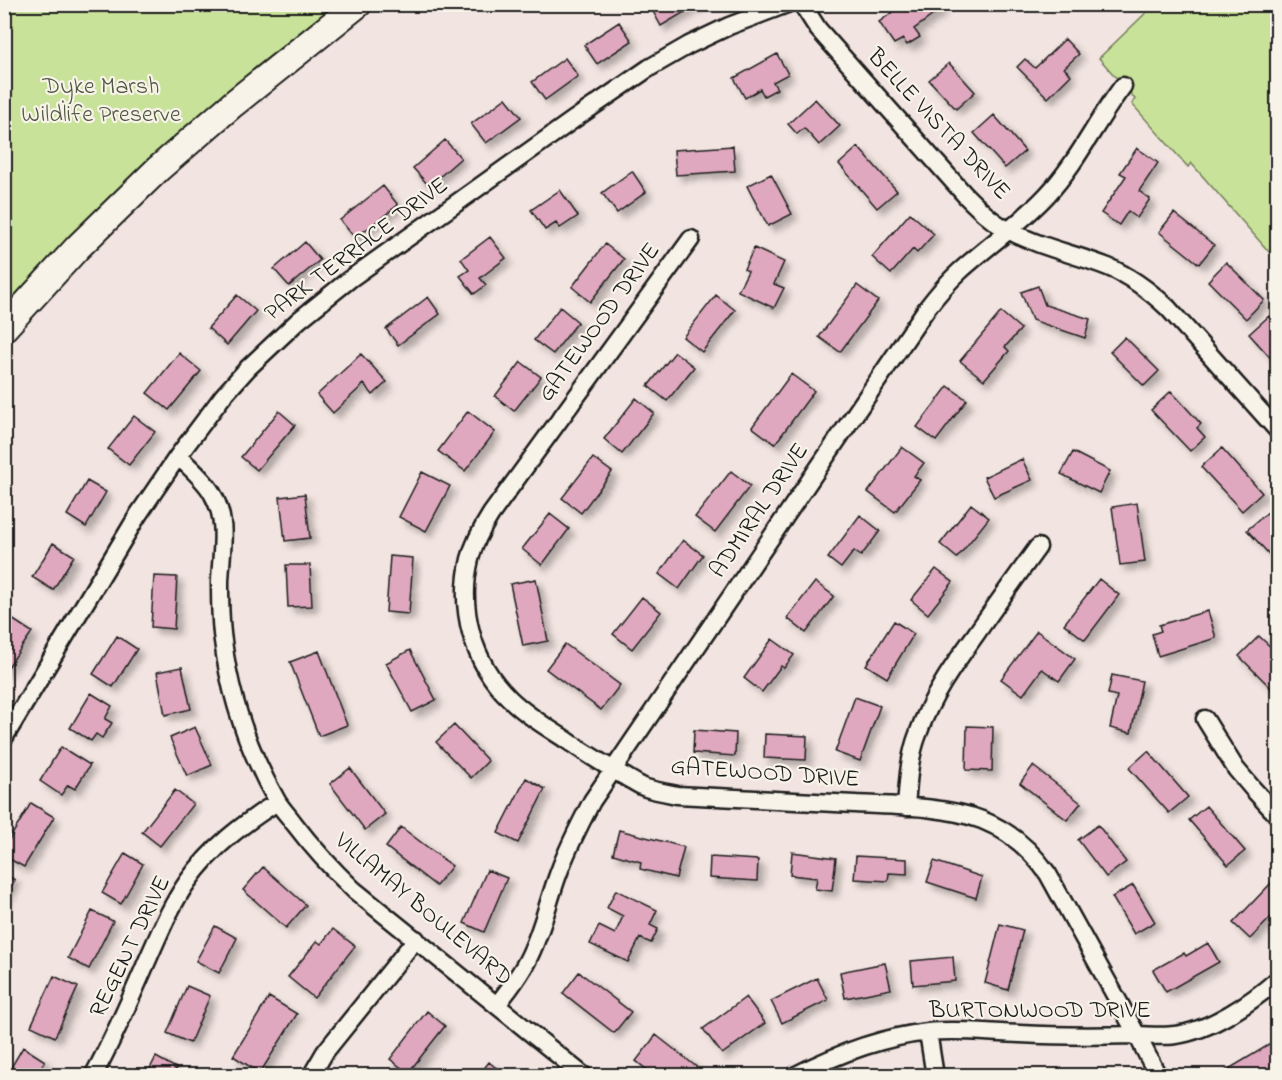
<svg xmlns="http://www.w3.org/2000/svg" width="1282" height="1080" viewBox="0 0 1282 1080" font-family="'Indie Flower',sans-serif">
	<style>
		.green { fill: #c8e299; stroke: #727f5a; stroke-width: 1.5 }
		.building { fill: #dfa8be; stroke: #1c1c1c; stroke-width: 1.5; filter: url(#shadow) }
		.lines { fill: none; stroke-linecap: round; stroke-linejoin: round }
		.street-casing { stroke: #1c1c1c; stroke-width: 21 }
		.primary-casing { stroke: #1c1c1c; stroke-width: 30 }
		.street { stroke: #f7f3e8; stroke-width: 16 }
		.primary { stroke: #f7f3e8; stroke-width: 26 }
		.labels { text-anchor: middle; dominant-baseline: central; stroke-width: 4.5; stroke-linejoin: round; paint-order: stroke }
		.park-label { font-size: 24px; fill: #505742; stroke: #f7f3e8 }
		.street-label { font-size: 24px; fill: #1c1c1c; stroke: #f7f3e8 }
	</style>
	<defs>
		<filter id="shadow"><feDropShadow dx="5.5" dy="5.5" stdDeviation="3" flood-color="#0004"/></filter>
	</defs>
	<rect width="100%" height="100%" fill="#f2e4e0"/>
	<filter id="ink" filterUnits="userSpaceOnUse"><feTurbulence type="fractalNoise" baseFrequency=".0167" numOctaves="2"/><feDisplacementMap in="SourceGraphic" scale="12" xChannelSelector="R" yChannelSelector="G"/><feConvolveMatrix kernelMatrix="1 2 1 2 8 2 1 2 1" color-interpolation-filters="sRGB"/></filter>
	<g filter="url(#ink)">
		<!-- green -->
		<path class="green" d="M5,5H366L233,104L5,331Z
			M1154,5H1277V261L1191,163L1188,167L1132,104L1135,99L1099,58Z"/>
		<!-- building -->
		<path class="building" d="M649,4H698L661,26Z
			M904,4H936L940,10L914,29L920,37L907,45L903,39L894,44L879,22Z
			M619,22L632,41L597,64L584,45Z
			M1065,39L1079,54L1064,68L1071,75L1048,98L1017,67L1025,59L1035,68Z
			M777,54L788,74L773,82L777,89L764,96L760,89L745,98L734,78Z
			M565,58L578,76L545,100L532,82Z
			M949,63L975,92L956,109L929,80Z
			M506,98L521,117L486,143L471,124Z
			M815,99L840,126L819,145L804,128L797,134L788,124Z
			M994,115L1025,151L1005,168L974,133Z
			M445,140L461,158L429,186L413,168Z
			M733,146L735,171L676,175L674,150Z
			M858,147L897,191L877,208L839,164Z
			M1137,148L1158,163L1139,191L1150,199L1137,218L1128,211L1119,225L1101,213L1126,176L1120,173Z
			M632,171L646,192L617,213L602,193Z
			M771,174L792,214L768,226L747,186Z
			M383,186L398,205L355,238L340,220Z
			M560,190L578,216L560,228L556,223L545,230L531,210Z
			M910,213L934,234L917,253L913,249L891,274L872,257Z
			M1174,213L1214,245L1199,264L1159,232Z
			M490,237L506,258L480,278L486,285L474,294L460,276L469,270L461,259Z
			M305,242L320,260L289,286L274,269Z
			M605,244L624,259L590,302L572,287Z
			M754,248L784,262L774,284L784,288L774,308L738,291L748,271L744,269Z
			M1226,262L1264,300L1246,319L1208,281Z
			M857,285L878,301L840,352L819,337Z
			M1038,286L1045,305L1090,319L1085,338L1032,320L1021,292Z
			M237,295L256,311L227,345L208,328Z
			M716,295L735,310L702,352L683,337Z
			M428,297L440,314L398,345L386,329Z
			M560,307L578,322L553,354L534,340Z
			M1001,312L1021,329L1005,347L1009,351L984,380L960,361Z
			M1269,316L1278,326V366L1249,334Z
			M1125,337L1159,371L1144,386L1110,352Z
			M675,352L694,367L667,401L648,386Z
			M179,353L201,371L169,410L147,393Z
			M361,354L387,382L373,395L364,384L333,413L317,395Z
			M521,362L541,377L514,411L495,396Z
			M791,374L814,391L775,444L752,427Z
			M948,386L967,400L936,441L917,427Z
			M1171,391L1201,424L1197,428L1205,437L1190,451L1151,410Z
			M636,398L654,413L622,454L604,439Z
			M279,411L295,425L257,470L241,457Z
			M468,411L495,432L465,471L438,451Z
			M134,416L155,432L129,465L108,449Z
			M902,447L924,463L914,476L920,480L895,512L868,492Z
			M1222,448L1262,493L1242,511L1201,467Z
			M1073,452L1110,471L1099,493L1061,474Z
			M593,458L612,472L581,513L562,498Z
			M1022,459L1032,480L994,497L984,477Z
			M731,471L750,486L715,532L695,517Z
			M422,472L450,486L426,531L399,517Z
			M87,481L106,492L86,527L67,515Z
			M305,494L310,538L285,541L280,497Z
			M1137,503L1145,562L1120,565L1112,507Z
			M971,504L989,518L957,558L940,544Z
			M1269,511L1278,520V564L1247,530Z
			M550,514L569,529L542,565L522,549Z
			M860,515L880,531L861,556L854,551L841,568L828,558Z
			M683,540L703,555L679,589L659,574Z
			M53,543L74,556L53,590L32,577Z
			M390,556L413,558L409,614L386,612Z
			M286,565H310L312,606L288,607Z
			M936,569L953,582L928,614L911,600Z
			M154,576L177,577L174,629L151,627Z
			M536,579L548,641L523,646L510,584Z
			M1099,579L1119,595L1085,640L1064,624Z
			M815,582L834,596L806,633L787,618Z
			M642,597L661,612L632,649L613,634Z
			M1208,611L1216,638L1158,656L1152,634L1161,631L1159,625Z
			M12,619L32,632L4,673V630Z
			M894,621L914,634L887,678L866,665Z
			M1037,631L1075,659L1059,681L1042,669L1023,695L1001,679Z
			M117,636L137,649L113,687L93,674Z
			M1259,636L1278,654V695L1239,656Z
			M772,639L794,655L784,668L781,666L762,692L744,678Z
			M565,644L620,685L601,710L546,669Z
			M410,650L436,700L412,712L386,663Z
			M319,651L347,725L319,736L290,662Z
			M182,667L191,709L165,715L157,672Z
			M1112,675L1142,681L1131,733L1110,728L1117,696L1108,694Z
			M91,693L112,706L105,719L112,723L102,738L96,734L91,741L70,728Z
			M855,697L880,706L860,761L835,752Z
			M454,725L488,761L471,778L436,742Z
			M967,726L993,727L992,771L966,770Z
			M195,727L212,765L187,776L170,738Z
			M694,730L736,733L735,756L693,753Z
			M765,734L807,736L806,760L764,758Z
			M61,747L90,765L75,789L68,785L61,795L40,781Z
			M1148,751L1188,797L1169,813L1129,768Z
			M1033,766L1081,803L1067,820L1020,783Z
			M350,768L385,814L365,830L330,784Z
			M526,778L545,789L518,843L498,833Z
			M175,790L193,804L160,846L142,832Z
			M31,803L54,817L24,867L4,856V848Z
			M1206,806L1245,851L1228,865L1189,820Z
			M1098,825L1126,862L1106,877L1078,840Z
			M401,827L452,866L436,886L386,847Z
			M619,830L684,847L676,878L640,869L641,862L613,854Z
			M792,852L836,858L832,891L815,889L817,878L790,875Z
			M125,853L143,864L121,904L102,893Z
			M856,856L907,859V874L889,873L888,881L854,879Z
			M710,857L758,860L757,881L709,878Z
			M934,861L982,877L976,898L927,882Z
			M263,867L306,905L286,928L243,890Z
			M487,870L507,878L484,932L464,923Z
			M4,874L15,880L4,898Z
			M1275,879L1278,881V910L1250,939L1233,923Z
			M1133,885L1155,922L1134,934L1112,897Z
			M616,890L657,910L650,925L658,929L651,943L640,938L628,962L590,944L599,926L615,934L623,916L607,908Z
			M92,911L113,921L89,969L68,958Z
			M1000,924L1023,930L1008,990L985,983Z
			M215,926L237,938L219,973L196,961Z
			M333,929L355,946L314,998L288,977L317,941L321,944Z
			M1208,943L1219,962L1166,992L1153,970L1184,953L1186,956Z
			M953,957L955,981L913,985L911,961Z
			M885,963L891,989L845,998L840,972Z
			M579,972L631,1012L614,1033L563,993Z
			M54,976L78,987L55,1037L31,1026Z
			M817,978L828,1000L782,1023L771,1001Z
			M187,986L210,996L190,1043L167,1033Z
			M269,997L297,1014L260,1073L233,1056Z
			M746,997L765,1023L722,1054L703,1029Z
			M427,1011L445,1026L408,1073L390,1059Z
			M656,1035L698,1068L693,1074L695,1076H655L636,1061Z
			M1272,1043L1278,1053V1072L1272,1076H1217Z
			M23,1047L45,1061L35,1076H6Z
			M156,1057L176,1068L172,1076H146Z
			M489,1062L506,1076H478Z"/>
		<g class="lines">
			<!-- street casing -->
			<g class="street-casing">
				<path id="street" d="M802,4L818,29L965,195C978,208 992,222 1008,230C1039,247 1075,254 1108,267C1130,276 1151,292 1168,308L1278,431
					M691,239L491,514C482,528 474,543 470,559C458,609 473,663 509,698C526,715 548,728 568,741C585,753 604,764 622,775C630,779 638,785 646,788C656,791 667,793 677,795C737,798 796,801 855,804C894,806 946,806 982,820C1010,831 1031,850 1048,874L1137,1035L1158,1076
					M178,456C189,467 204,479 212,493C229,522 221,550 220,582C220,602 220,622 223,641C230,696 249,752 277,801C281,808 288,815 293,822C312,847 332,869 354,890L584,1076
					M1205,719L1236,769L1253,789L1278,816
					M4,738L138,515L178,456L223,396L248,368L299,320L350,279L573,120L649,68L689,45L729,26L787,4
					M906,807C908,782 909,757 918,734C931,697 953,666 976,634C996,605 1017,576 1038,547
					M497,1005C508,990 520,976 528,959C542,932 548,901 559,872C568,847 580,824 592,801L927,308C937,295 948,282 960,271C989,245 1021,223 1047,195C1078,162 1096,121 1123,86
					M928,1032L935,1076
					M93,1076C114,1038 131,998 148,959C160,932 171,905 188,881C212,847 243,824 277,802
					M311,1076L325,1052L416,939
					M794,1076C837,1054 881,1037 928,1032C959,1029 989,1033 1020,1034C1058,1036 1096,1036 1134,1035C1147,1035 1162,1037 1175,1035C1210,1031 1252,1002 1278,979"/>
			</g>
			<!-- primary casing -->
			<g class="primary-casing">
				<path id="primary" d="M4,328L78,247L158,169L233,104L358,4"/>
			</g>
			<!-- street -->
			<use href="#street" class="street"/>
			<!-- primary -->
			<use href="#primary" class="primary"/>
		</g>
	</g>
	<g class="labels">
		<!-- park labels -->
		<g class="park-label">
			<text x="101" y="87">Dyke Marsh<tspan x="101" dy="28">Wildlife Preserve</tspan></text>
		</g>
		<!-- street labels -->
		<g class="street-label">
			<text transform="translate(938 125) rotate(47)">BELLE VISTA DRIVE</text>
			<text transform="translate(357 250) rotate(-37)">PARK TERRACE DRIVE</text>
			<text transform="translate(600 323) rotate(-54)">GATEWOOD DRIVE</text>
			<text transform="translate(760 511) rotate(-56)">ADMIRAL DRIVE</text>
			<text transform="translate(765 774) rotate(4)">GATEWOOD DRIVE</text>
			<text transform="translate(423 910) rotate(40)">VILLAMAY BOULEVARD</text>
			<text transform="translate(131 947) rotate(-64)">REGENT DRIVE</text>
			<text x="1040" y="1011">BURTONWOOD DRIVE</text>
		</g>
	</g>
	<!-- margin -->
	<rect width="1282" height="1080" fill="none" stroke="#f7f3e8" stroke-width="24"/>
	<rect x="12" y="12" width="1258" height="1056" fill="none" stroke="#1c1c1c" stroke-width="2" filter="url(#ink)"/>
</svg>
